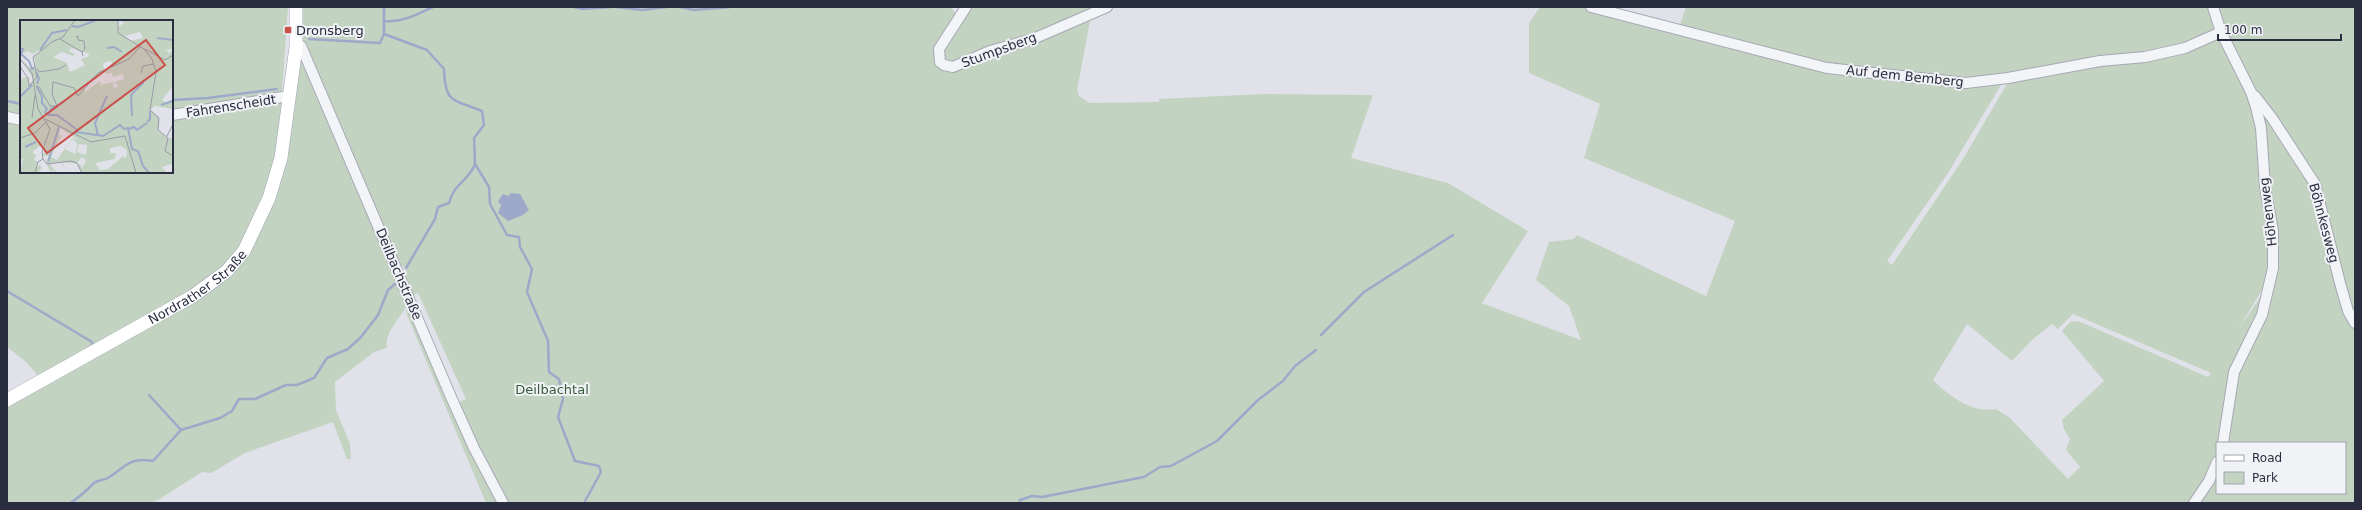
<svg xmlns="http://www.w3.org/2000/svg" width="2362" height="510" viewBox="0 0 2362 510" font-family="'DejaVu Sans',sans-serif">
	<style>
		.green { fill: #c3d3c2; fill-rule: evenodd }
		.water { fill: #9da9c8 }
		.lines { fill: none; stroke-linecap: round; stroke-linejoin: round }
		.stream { stroke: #9da9c8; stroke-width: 2.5 }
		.minor-casing { stroke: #a6a8b3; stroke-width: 12 }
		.major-casing { stroke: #a0a4b4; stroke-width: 14 }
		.minor { stroke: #f3f4f7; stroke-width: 10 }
		.major { stroke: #fff; stroke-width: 13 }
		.poi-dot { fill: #ca504a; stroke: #f0f2f6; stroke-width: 1.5 }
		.labels { text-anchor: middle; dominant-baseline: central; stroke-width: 4; stroke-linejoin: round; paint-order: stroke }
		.poi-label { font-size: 13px; fill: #2a2d40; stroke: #f0f2f6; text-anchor: start }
		.street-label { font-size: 13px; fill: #2a2d40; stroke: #f0f2f6 }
		.park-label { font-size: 13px; fill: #375b38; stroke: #f0f2f6 }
		.inset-river { fill: none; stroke: #9da9c8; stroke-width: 2 }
		.inset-road { fill: none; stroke: #989aa5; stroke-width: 1 }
		.view { fill: #ca504a; fill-opacity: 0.15; stroke: #ca504a; stroke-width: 2 }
		.inset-edge { fill: none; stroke: #2a2d40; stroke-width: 2 }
	</style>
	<rect width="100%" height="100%" fill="#e1e2e9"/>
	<!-- green -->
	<path class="green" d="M7,7H288L282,94L172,112V21H21V117L7,115Z
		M302,7H950L956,13L934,49V60L943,70L954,69L991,53L1034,41L1091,16L1077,90L1079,96L1090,103L1159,102V99L1263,94L1373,95L1351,158L1448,183L1528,231L1482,303L1581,340L1569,306L1536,280L1549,242L1574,239L1577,235L1706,296L1735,221L1584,158L1600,104L1529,73V23L1540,7H1581L1821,70L1892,80L1886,70L1831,66L1768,52L1679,28L1686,7H2208L2214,21L2213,30L2206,35L2188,40L2182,45L2148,56L2098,61L2007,75L1948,173L1887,261L1892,265L1963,159L2008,82L2075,69L2151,61L2214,38L2220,40L2224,45L2248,92L2253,107L2269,230V265L2268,280L2239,328L2276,275L2273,229L2264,161L2260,110L2252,83L2229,40L2215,7H2355V319L2353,315L2350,317L2355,326V503H508L457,403L466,399L418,293L412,296L405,272L407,271L397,260L303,42ZM2073,314L2211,373L2208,377L2078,321L2070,322L2062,331L2104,381L2062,420L2064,429L2070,439L2066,450L2080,467L2068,479L2010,418L1996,409C1972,413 1950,397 1933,380L1967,324L2012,361L2032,340L2052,324L2058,329ZM2217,443H2345V493H2217Z
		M966,7H1100L1033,37L957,63L943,60V44Z
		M300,59L303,60L407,305C401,318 384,332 387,348L374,352L335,382L336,410L350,444L351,459H347L333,422L245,453L211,473L202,472L158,500L149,503H7V405L196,298L263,220Z
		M286,101L272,175L240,249L213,278L40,378L26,362L7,347V120L21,122V172H172V118Z
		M409,308L500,503H486L407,315L406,310Z"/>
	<!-- water -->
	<path class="water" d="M511,193L520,194L529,210L523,215L508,221L498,213L501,205L498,201L503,194L508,196Z"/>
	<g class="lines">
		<!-- stream -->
		<path class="stream" d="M384,7V34L427,50L444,69C445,104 453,99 482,111L484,125L474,138L475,164L489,187L490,204L507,235L519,237L520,247L532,269L527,292L548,341L549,372L559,379L563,399L558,417L575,461L599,466L601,472L584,503
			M574,7L582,9L611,7
			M616,7L642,10L667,7
			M680,7L694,10L730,7
			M384,21C402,23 418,14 433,7
			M309,39L380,43L384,34
			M172,100L208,98L277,89
			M7,101L21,104
			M406,268L435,219L438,207L449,203C454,183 469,181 475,164
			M7,291L92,342L93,346
			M1321,335L1364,292L1453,235
			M149,395L181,430
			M70,503C79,498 86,491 94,483C98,480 104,480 108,478C126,466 130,457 153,461L181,430L220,418L232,411L239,399H255L286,385H297L314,378L327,358L348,349L361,337L378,315L388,290L395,284
			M1019,503L1020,500L1032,496L1042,497L1144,477L1160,467L1171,466L1217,441L1258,400L1283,381L1295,366L1316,350"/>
		<!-- minor casing -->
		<g class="minor-casing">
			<path id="minor" d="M966,7L939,49L940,62L944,65L953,67L990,51L1033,39L1107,7
				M1591,7L1827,68L1966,83L2008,78L2100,61L2145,57L2185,48L2221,32
				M2213,7L2221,32L2251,92L2256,107L2261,128L2265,187L2273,231V268L2262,315L2234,372L2223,443
				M296,47L301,46L451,397L474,448L503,503
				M2255,96L2272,118L2315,184L2340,283L2348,311L2355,323
				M172,115L289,96
				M7,117L21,120
				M2194,503L2209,481L2217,462"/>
		</g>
		<!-- major casing -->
		<g class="major-casing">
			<g id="major">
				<path id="s1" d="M7,400L193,296L227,271L244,251L269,198L281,158L296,47V7"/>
			</g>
		</g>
		<!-- minor -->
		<use href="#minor" class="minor"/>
		<!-- major -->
		<use href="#major" class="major"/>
	</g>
	<!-- markers -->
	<rect class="poi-dot" x="284" y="26" width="8" height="8" rx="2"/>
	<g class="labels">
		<!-- poi labels -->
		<g class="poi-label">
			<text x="296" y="30">Dronsberg</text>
		</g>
		<!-- street labels -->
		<g class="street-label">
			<text transform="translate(999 50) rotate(-20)">Stumpsberg</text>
			<text transform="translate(1905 76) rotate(6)">Auf dem Bemberg</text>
			<text transform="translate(231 106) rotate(-9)">Fahrenscheidt</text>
			<text transform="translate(2268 212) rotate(-97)">Höhenweg</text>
			<text transform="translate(2324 223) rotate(75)">Böhnkesweg</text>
			<text transform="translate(399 274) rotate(67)">Deilbachstraße</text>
			<text stroke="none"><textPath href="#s1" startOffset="222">Nordrather Straße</textPath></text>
		</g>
		<!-- park labels -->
		<g class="park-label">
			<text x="552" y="389">Deilbachtal</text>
		</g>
	</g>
	<!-- overview -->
	<g transform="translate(20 20)">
		<rect width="153" height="153" fill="#e1e2e9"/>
		<path d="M0,0H98V7L104,3L100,0H153V29L145,30L150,33L153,30V66L142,80L146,82L153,79V89L135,86L130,90L139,98L138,111L148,118H153V148L151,144L142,147L147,153H62L57,145L62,151L58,145L60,144L62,148L66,141L62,137L56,144L43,142L46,153L42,142L29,143L37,153L32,150L31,153L26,143L29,136H23L25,125H21L12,132L16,135L14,140L18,142L17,147L20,145L22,148L20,150L18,153H0L3,139H0V70L2,58L10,57L8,65L14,60L0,38L11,49L14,45L16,47L14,36L21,32L19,30L13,34L8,31L0,35ZM120,12L123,18L110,21L105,16ZM51,28L69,34L68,37L61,39L65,45L50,52L47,43L33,37L42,32L53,36L55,34L49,31ZM91,41L93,47L85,52L87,54L92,53L93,57L103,54L104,59L94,62L99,66L94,68L93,62L81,65L80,61L65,72L64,66L84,50L83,43ZM40,108L58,120L52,118L37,140L31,137L38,121L41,117L43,118L39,114ZM52,119L58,124L55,134L45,129ZM59,124L67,125L66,135L57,132ZM101,126L107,130L106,138L103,136L88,149L80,150L75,143L95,139L96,133H90V128Z" fill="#c3d3c2" fill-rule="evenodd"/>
		<path class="inset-river" d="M52,6L58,7L77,0M137,18L153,20M0,28L3,29L1,34L9,41L12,49L14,48M87,28L94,27L102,32M20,30L32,13L47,10M16,52L19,58L17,64M17,67L22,77V83L27,89L25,92L29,95H37L56,109V112L83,116L100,105L104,109L108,108L112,129L118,131L123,146L129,153M0,77L12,65M141,85L153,81M28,95L31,89L45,81M112,96L111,75L124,62M127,102L130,99V91M109,109L114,107L117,110L127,103M78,115L75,103L87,76M5,127L16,122M28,142L39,107"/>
		<path class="inset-road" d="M98,0V13L124,29L132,39L136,52L130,90L139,98L138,110L148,118L145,131L153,136M56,17L58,16V20L64,21L65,29L62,32M40,19L62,32L63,36M125,29L145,40L153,35M13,37L32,22L43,17L55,0M0,39L12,53L18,89L30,109L22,132L23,139L27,144L51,141L57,143L62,153M0,46L8,59L9,66L17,57L13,37M17,49L19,52L39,49L46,45M121,53L123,46L133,44M16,66L19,67L30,86H37L32,74L33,62L54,68L58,76M58,76L78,53L109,39L120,27M12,98L15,75M25,99L71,122L105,116L116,153M147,116L153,104M0,118L15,113L26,102M15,153L18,142L23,139"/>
		<path class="view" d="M126,20L145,45L27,133L8,108Z"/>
		<rect width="153" height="153" class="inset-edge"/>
	</g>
	<!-- border -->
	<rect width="2362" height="510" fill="none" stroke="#2a2d40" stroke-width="16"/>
	<!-- legend -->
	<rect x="2216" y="442" width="130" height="52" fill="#f0f2f6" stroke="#a1a3ad"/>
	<rect x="2224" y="455" width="20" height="6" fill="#ffffff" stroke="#a1a3ad"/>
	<text x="2252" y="462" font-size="12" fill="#2a2d40">Road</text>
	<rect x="2224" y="472" width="20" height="12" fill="#c3d3c2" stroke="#a1a3ad"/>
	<text x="2252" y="482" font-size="12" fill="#2a2d40">Park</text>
	<!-- scale -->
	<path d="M2218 34v6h123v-6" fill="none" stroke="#2a2d40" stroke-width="2"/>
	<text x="2224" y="34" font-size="12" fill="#2a2d40" stroke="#f0f2f6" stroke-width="3" paint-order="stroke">100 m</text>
</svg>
